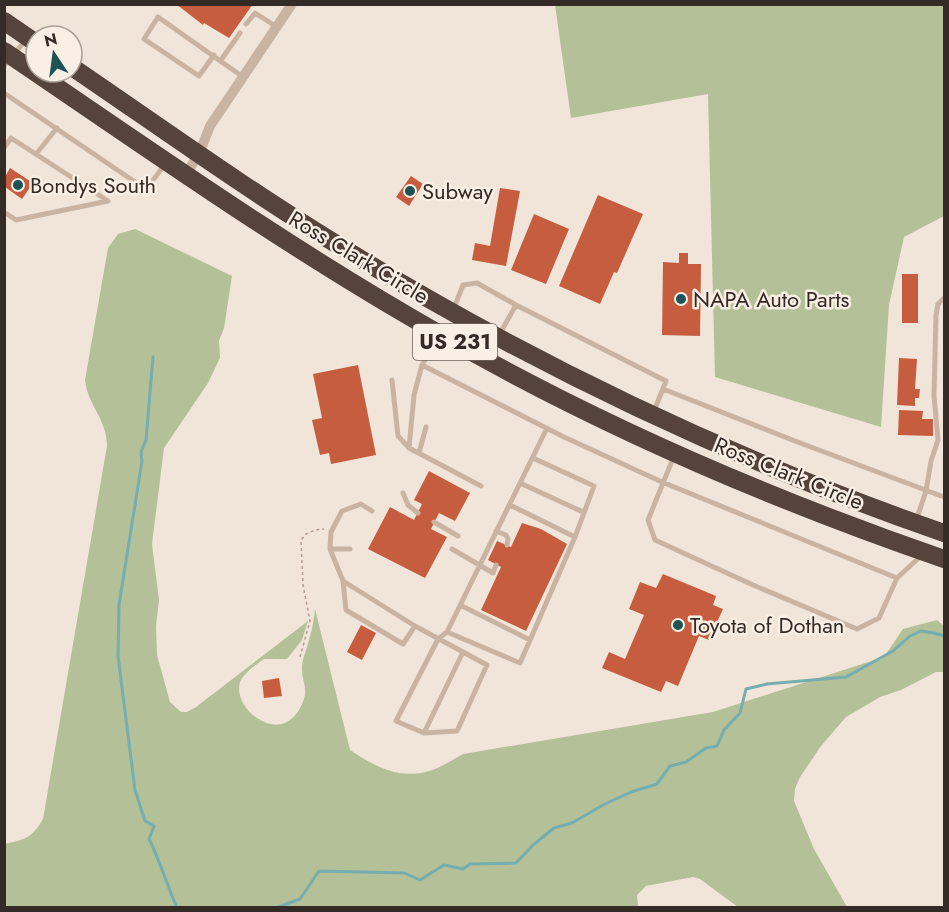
<svg xmlns="http://www.w3.org/2000/svg" width="949" height="912" viewBox="0 0 949 912" font-family="Jost,sans-serif">
	<style>
		.green { fill: #b3c098 }
		.lines { fill: none; stroke-linecap: round; stroke-linejoin: round }
		.stream { stroke: #76adae; stroke-width: 3 }
		.building { fill: #c75d3f }
		.path { stroke: #b59e8e; stroke-width: 1.5; stroke-dasharray: 3 3; stroke-linecap: butt }
		.lane { stroke: #c9b4a4; stroke-width: 5 }
		.street { stroke: #c9b4a4; stroke-width: 10 }
		.highway { stroke: #55443c; stroke-width: 18 }
		.poi-dot { fill: #1b5356; stroke: #f9efe4; stroke-width: 2 }
		.labels { text-anchor: middle; dominant-baseline: central; stroke-width: 5; stroke-linejoin: round; paint-order: stroke }
		.shield { fill: #f9efe4; stroke: #6f655f; stroke-width: 1.5 }
		.shield-label { font-size: 21px; font-weight: bold; fill: #342a26 }
		.poi-label { font-size: 22px; fill: #342a26; stroke: #f9efe4; text-anchor: start }
		.street-label { font-size: 22px; fill: #342a26; stroke: #f9efe4 }
	</style>
	<rect width="100%" height="100%" fill="#f1e4d8"/>
	<!-- green -->
	<path class="green" d="M555,5H944V216L904,237L889,305L881,427L715,377L708,94L571,118Z
		M135,229L232,276L224,328L219,341L220,358L208,383L164,448L152,544L159,600L156,626L157,655L170,702L181,712H187L196,707L308,621L302,640L287,659H264C257,664 248,670 243,677C223,702 284,757 304,699C308,688 301,678 302,667C302,659 307,649 309,640C312,630 314,620 315,609L350,750C374,766 399,780 429,771C440,768 452,760 463,754L713,712L884,657L903,629L937,620L944,626V672H936L901,690L880,697L846,717L821,746L800,777L795,789L794,801L814,849L847,907H738L700,879L693,877L646,886L637,895L638,908L5,907V844C26,839 32,838 43,819L107,446C107,419 88,406 85,380L108,248L118,234Z"/>
	<g class="lines">
		<!-- stream -->
		<path class="stream" d="M153,357L146,440L141,452L142,461L119,605L118,656L135,790L145,821L154,826L149,839C160,861 167,885 177,908
			M276,908L300,899L319,871L404,873L420,880L444,865L463,869L470,864L516,863L533,845L554,828L572,823L603,805L631,792L657,784L670,766L686,762L706,748L717,746L724,730L740,713L746,689L767,684L846,677L893,651L910,636L921,631L934,633L944,636"/>
	</g>
	<!-- building -->
	<path class="building" d="M176,4H253L229,38L204,23L203,25Z
		M10,168L33,183L22,199L5,187V177Z
		M411,176L423,184L409,206L396,197Z
		M500,188L520,191L506,266L472,260L475,243L490,246Z
		M598,195L643,214L617,273L614,272L600,304L559,286Z
		M534,214L569,229L546,284L511,270Z
		M679,253H688V264H701L700,336L662,335L663,262L679,263Z
		M902,274H918V323H902Z
		M899,358L917,359L915,389H920L919,398H915V406L897,405Z
		M358,365L376,455L331,464L329,453L320,455L312,420L322,418L313,374Z
		M899,410L923,411L922,419H933V436L898,435Z
		M429,471L470,493L455,521L439,513L431,529L447,537L425,578L368,549L390,507L414,520L422,504L414,500Z
		M522,523L541,529L567,544L526,631L481,610L501,567L488,560L497,541L511,547Z
		M663,574L716,596L713,605L723,609L709,640L699,636L678,686L666,681L661,692L602,668L609,652L625,659L644,615L629,609L640,582L656,588Z
		M361,625L376,633L362,660L347,652Z
		M279,678L282,696L264,698L262,681Z"/>
	<g class="lines">
		<!-- path -->
		<path class="path" d="M300,657L310,621L303,585L301,540L306,534L315,530L324,529"/>
		<!-- lane -->
		<path class="lane" d="M246,24L255,13L277,27
			M214,55L199,76L144,39L158,17L243,77
			M221,60L240,33
			M4,66L25,41
			M4,93L138,184C152,188 156,175 164,165
			M4,148L11,138L108,201L16,220L4,212
			M36,154L57,128
			M454,308L463,285L477,283L516,305L666,381L654,411
			M499,335L516,305
			M439,336L422,365L414,395L409,448L481,486
			M422,365L564,437L662,482L897,578
			M392,380L398,436L409,448
			M663,389L795,441L944,497
			M419,453L426,427
			M674,456L648,520L655,540L753,585L857,629L879,618L897,578L922,555
			M520,483L583,512
			M403,493L408,505L418,513
			M510,505L575,537L594,486L533,458
			M372,511L361,504L342,511L331,532L330,549L343,581L415,626L463,652L424,733L396,721L438,639L447,632L547,428
			M916,521L926,491L931,461L938,440L934,396L936,315L938,304L944,298
			M434,522L458,536
			M496,531L506,535L508,539L507,545
			M330,549H350
			M452,549L493,573L496,565
			M343,581L346,610L403,644L415,626
			M460,605L530,640
			M447,632L520,663L575,537
			M424,733L457,731L487,665L463,652"/>
		<!-- street -->
		<path class="street" d="M186,174L199,154L210,126L292,4"/>
		<!-- highway -->
		<path class="highway" d="M4,21L36,43
			M4,51C147,148 288,248 438,333C598,425 770,499 944,559
			M72,67C163,129 252,193 346,250C534,365 736,461 944,533"/>
	</g>
	<!-- markers -->
	<g class="poi-dot">
		<circle cx="18" cy="185" r="6"/>
		<circle cx="410" cy="191" r="6"/>
		<circle cx="681" cy="299" r="6"/>
		<circle cx="678" cy="625" r="6"/>
	</g>
	<g class="labels">
		<!-- shield labels -->
		<rect class="shield" x="413" y="324" width="84" height="36" rx="4.5"/>
		<g class="shield-label">
			<text x="455" y="342">US 231</text>
		</g>
		<!-- poi labels -->
		<g class="poi-label">
			<text x="30" y="185">Bondys South</text>
			<text x="422" y="191">Subway</text>
			<text x="693" y="299">NAPA Auto Parts</text>
			<text x="690" y="625">Toyota of Dothan</text>
		</g>
		<!-- street labels -->
		<g class="street-label">
			<text transform="translate(359 257) rotate(31)">Ross Clark Circle</text>
			<text transform="translate(789 473) rotate(22)">Ross Clark Circle</text>
		</g>
	</g>
	<!-- border -->
	<rect width="949" height="912" fill="none" stroke="#342a26" stroke-width="12"/>
	<!-- north arrow -->
	<g transform="translate(54 54) rotate(347)"><circle r="28" fill="#f9efe4" stroke="#aaa098" stroke-width="1.5"/>
	<path d="M0-4.5L10 22L0 15L-10 22Z" fill="#1b5356"/>
	<text y="-9" font-size="16" font-weight="bold" text-anchor="middle" fill="#342a26">N</text>
	</g>
</svg>
